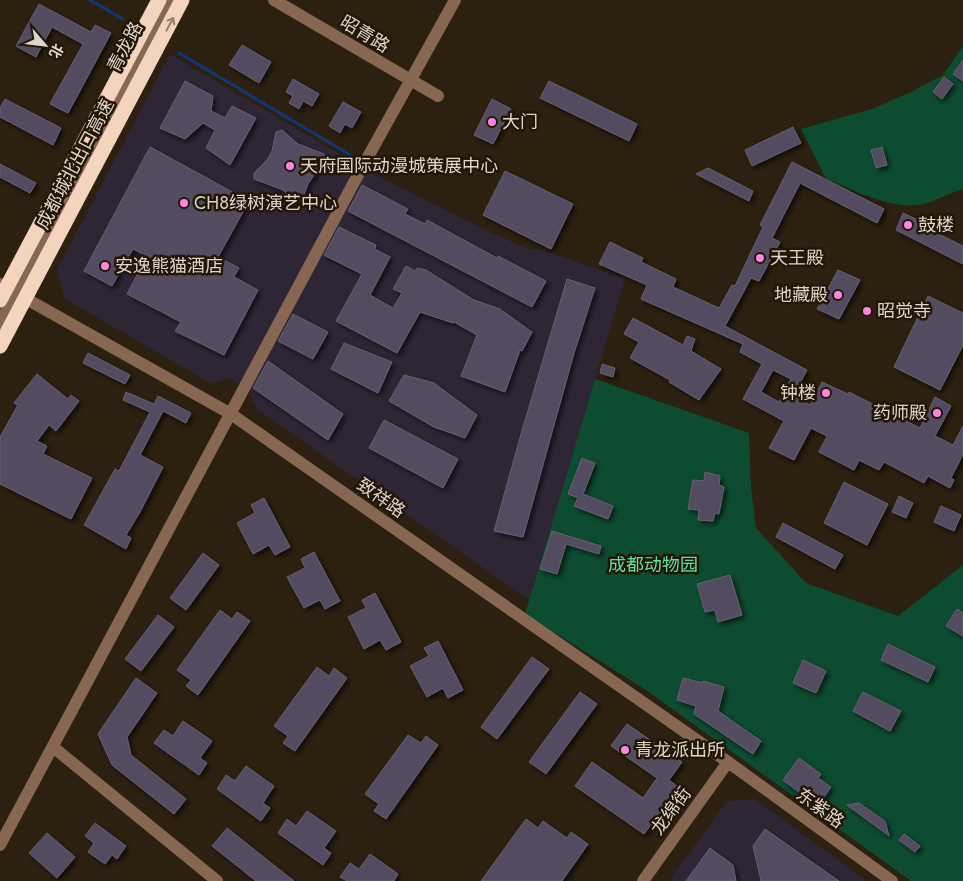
<svg xmlns="http://www.w3.org/2000/svg" width="963" height="881" viewBox="0 0 963 881" font-family="Jost,'Noto Sans SC',sans-serif">
	<style>
		.commercial { fill: #2e2635 }
		.green { fill: #0d4c30 }
		.lines { fill: none; stroke-linecap: round; stroke-linejoin: round }
		.stream { stroke: #103878; stroke-width: 3 }
		.building { fill: #534b5f; stroke: #675f73; fill-rule: evenodd; filter: url(#shadow) }
		.minor { stroke: #876751; stroke-width: 12 }
		.highway-bridge { stroke: #f5d4be; stroke-width: 15 }
		.oneway { stroke: #967e6c }
		.poi-dot { fill: #fe85e0; stroke: #221607; stroke-width: 2 }
		.labels { text-anchor: middle; dominant-baseline: central; stroke-width: 5; stroke-linejoin: round; paint-order: stroke }
		.street-label { font-size: 18px; fill: #ded5cb; stroke: #221607 }
		.poi-label { font-size: 18px; fill: #ded5cb; stroke: #221607; text-anchor: start }
		.park-label { font-size: 18px; fill: #60e1a0; stroke: #221607 }
	</style>
	<defs>
		<filter id="shadow"><feDropShadow dx="3" dy="3" stdDeviation="2.5" flood-color="#0009"/></filter>
	</defs>
	<rect width="100%" height="100%" fill="#2c2010"/>
	<!-- commercial -->
	<path class="commercial" d="M170,54L372,173L490,232L531,250L540,249L625,279L529,600L257,409L249,389L228,378L212,384L65,299L57,270Z
		M755,799L867,881H669L727,801Z"/>
	<!-- green -->
	<path class="green" d="M963,46V189C950,193 936,201 923,204C893,211 854,190 826,179L801,129L872,109L911,92L943,75Z
		M595,379L749,433L751,488L756,528L806,583L898,616L963,565V881H911L646,690L525,614Z"/>
	<g class="lines">
		<!-- stream -->
		<path class="stream" d="M90,0L123,19
			M179,53L362,162
			M368,165L385,174"/>
	</g>
	<!-- building -->
	<path class="building" d="M39,4L91,32L95,25L111,33L68,113L50,104L83,44L52,27L36,57L16,46Z
		M242,45L271,62L259,83L229,65Z
		M963,60V81L953,74Z
		M944,77L953,84L942,99L933,92Z
		M293,79L319,94L312,106L303,101L299,109L289,103L293,96L286,92Z
		M185,81L213,96L211,111L225,118L232,106L256,118L230,165L206,148L215,130L203,123L185,139L160,128Z
		M549,81L637,124L629,141L540,98Z
		M5,99L61,128L53,145L0,117V108Z
		M492,99L511,109L493,144L474,135Z
		M343,102L361,112L352,128L345,124L340,133L329,126Z
		M793,127L801,143L752,166L745,150Z
		M282,130L298,144L324,154L325,159L308,184L302,200L295,202L283,190L254,179V173L267,160L272,151L276,132Z
		M150,147L249,201L218,257L239,268L234,277L258,290L224,355L175,331L181,322L127,294L147,256L133,249L112,286L84,271Z
		M882,147L887,165L876,168L871,150Z
		M792,162L884,209L877,223L800,183L772,238L780,242L759,281L751,278L725,326L807,370L793,396L810,405L822,382L848,394L849,392L920,428L935,397L951,406L935,436L953,445L963,426V454L951,478L954,480L950,488L928,476L924,483L884,462L879,470L859,460L854,470L819,452L827,436L811,428L794,460L769,448L784,421L743,399L762,364L740,352L743,344L641,299L647,285L599,264L610,242L643,258L641,262L676,279L673,287L719,308L732,285L735,286L763,227L760,225ZM773,370L791,379L779,402L761,392Z
		M0,164L36,183L30,193L0,177Z
		M708,168L753,191L749,201L696,174Z
		M505,171L573,204L551,249L483,215Z
		M362,185L408,209L405,214L425,224L427,220L497,258L498,256L546,281L532,307L348,211Z
		M903,213L920,221L918,224L963,246V264L896,230Z
		M339,227L376,245L375,249L390,257L370,295L393,308L402,293L393,289L406,266L415,271L417,268L426,270L474,300L500,309L532,332L522,351L520,350L505,392L461,376L477,335L454,322L453,323L420,312L397,353L336,321L362,274L324,255Z
		M838,270L860,280L839,319L817,309Z
		M567,279L595,288L574,353L523,537L494,531L521,434Z
		M928,296L963,313V345L940,390L894,367Z
		M293,314L328,332L313,359L278,341Z
		M633,318L683,345L687,336L695,339L691,351L721,369L699,400L669,382L670,380L630,358L639,342L624,334Z
		M344,343L392,362L378,393L331,369Z
		M88,353L130,375L125,384L83,363Z
		M268,361L343,414L328,440L253,388Z
		M602,364L615,368L613,377L600,373Z
		M37,374L68,399L71,395L79,401L56,431L49,425L37,441L47,446L43,454L92,478L71,519L0,484V437L18,405L14,403Z
		M404,375L434,383L477,415L465,438L434,427L389,401Z
		M126,392L154,404L158,396L191,413L186,423L163,411L140,455L163,467L140,512L126,535L131,538L126,549L84,525L115,469L119,471L150,412L123,400Z
		M384,420L458,459L443,488L369,448Z
		M582,458L595,463L583,494L613,506L608,519L574,506L578,498L568,494Z
		M705,472L720,476L719,485L724,487L719,514L715,513L713,521L698,520L699,510L688,509L693,480L704,481Z
		M844,482L888,504L867,545L824,523Z
		M899,496L913,503L906,518L892,512Z
		M264,498L290,547L275,555L269,545L253,554L237,523L255,513L251,505Z
		M941,506L961,515L954,531L934,522Z
		M783,523L843,555L835,569L776,537Z
		M552,531L601,546L599,554L566,544L557,574L540,569Z
		M314,552L340,601L325,609L320,600L304,608L287,577L305,568L301,559Z
		M203,553L219,565L186,610L170,598Z
		M730,575L742,615L718,622L715,610L705,612L697,584Z
		M375,593L401,642L386,650L380,640L364,649L348,617L366,608L362,600Z
		M957,609L963,613V636L946,626Z
		M220,610L232,619L237,612L250,621L198,695L186,686L191,680L177,670Z
		M158,615L174,627L141,671L125,659Z
		M438,641L463,690L448,698L443,688L427,697L410,666L429,656L424,648Z
		M888,644L935,667L928,682L881,660Z
		M532,657L549,669L497,739L481,727Z
		M803,660L826,671L816,693L793,683Z
		M317,667L329,676L334,668L347,678L295,751L283,743L288,736L274,726Z
		M136,678L157,693L127,737L131,755L186,799L174,814L112,765L98,734Z
		M683,678L703,683V681L724,687L718,711L761,741L753,754L694,714L696,706L677,700Z
		M580,692L597,704L546,774L529,762Z
		M863,692L901,711L890,731L853,711Z
		M183,721L212,741L200,758L207,763L199,775L154,743L164,730L173,736Z
		M627,724L682,762L669,780L678,787L644,834L575,786L592,762L643,798L657,778L611,746Z
		M408,735L421,743L426,736L438,745L386,819L374,811L379,804L365,794Z
		M799,758L821,774L818,778L831,787L819,804L806,795L804,796L783,780Z
		M246,766L274,786L263,803L270,808L261,821L217,789L226,775L235,781Z
		M859,803L885,821L889,836L847,805Z
		M307,811L336,831L324,848L331,853L323,865L278,833L287,819L296,826Z
		M526,819L538,828L543,821L567,838L571,832L588,844L562,881H481Z
		M95,823L126,846L117,859L112,855L105,864L88,852L94,843L85,836Z
		M227,828L294,881H256L212,846Z
		M765,829L839,881H761L753,846Z
		M47,833L75,857L57,878L29,853Z
		M904,834L920,846L915,852L899,840Z
		M710,848L733,865L736,881H686Z
		M370,854L398,874L394,881H347L340,877L350,863L359,869Z"/>
	<g class="lines">
		<!-- minor -->
		<path class="minor" d="M274,0L438,96
			M0,284L231,414L728,762L892,881
			M0,323L170,0
			M53,747L217,881
			M0,845L359,173L455,0
			M643,881L728,762"/>
		<!-- highway-bridge -->
		<path class="highway-bridge" d="M0,300L159,0
			M0,346L182,0"/>
	</g>
	<!-- one-way arrows -->
	<defs><path id="oneway-shaft" d="M-6 0H5M1.5-3L5.5 0L1.5 3" fill="none" stroke-width="1.6" stroke-linecap="round" stroke-linejoin="round" transform="scale(1.25)"/></defs>
	<use class="oneway" href="#oneway-shaft" transform="translate(170 24) rotate(-62)"/>
	<!-- markers -->
	<g class="poi-dot">
		<circle cx="492" cy="122" r="5"/>
		<circle cx="290" cy="166" r="5"/>
		<circle cx="184" cy="203" r="5"/>
		<circle cx="908" cy="225" r="5"/>
		<circle cx="760" cy="258" r="5"/>
		<circle cx="105" cy="266" r="5"/>
		<circle cx="838" cy="295" r="5"/>
		<circle cx="867" cy="311" r="5"/>
		<circle cx="826" cy="393" r="5"/>
		<circle cx="937" cy="413" r="5"/>
		<circle cx="625" cy="750" r="5"/>
	</g>
	<g class="labels">
		<!-- street labels -->
		<g class="street-label">
			<text transform="translate(365 34) rotate(31)">昭青路</text>
			<text transform="translate(125 47) rotate(-62)">青龙路</text>
			<text transform="translate(75 164) rotate(-62)">成都城北出口高速</text>
			<text transform="translate(381 498) rotate(35)">致祥路</text>
			<text transform="translate(820 808) rotate(36)">东紫路</text>
			<text transform="translate(671 811) rotate(-54)">龙绵街</text>
		</g>
		<!-- poi labels -->
		<g class="poi-label">
			<text x="502" y="122">大门</text>
			<text x="300" y="166">天府国际动漫城策展中心</text>
			<text x="194" y="203">CH8绿树演艺中心</text>
			<text x="918" y="225">鼓楼</text>
			<text x="770" y="258">天王殿</text>
			<text x="115" y="266">安逸熊猫酒店</text>
			<text x="828" y="295" text-anchor="end">地藏殿</text>
			<text x="877" y="311">昭觉寺</text>
			<text x="816" y="393" text-anchor="end">钟楼</text>
			<text x="927" y="413" text-anchor="end">药师殿</text>
			<text x="635" y="750">青龙派出所</text>
		</g>
		<!-- park labels -->
		<g class="park-label">
			<text x="653" y="565">成都动物园</text>
		</g>
	</g>
	<!-- north arrow -->
	<g transform="translate(45 45) rotate(118)" stroke="#221607" stroke-width="4" paint-order="stroke">
	<path d="M0-4L9 19L0 12L-9 19Z" fill="#ded5cb"/>
	<text y="-8" font-size="14" font-weight="bold" text-anchor="middle" fill="#ded5cb">北</text>
	</g>
</svg>
